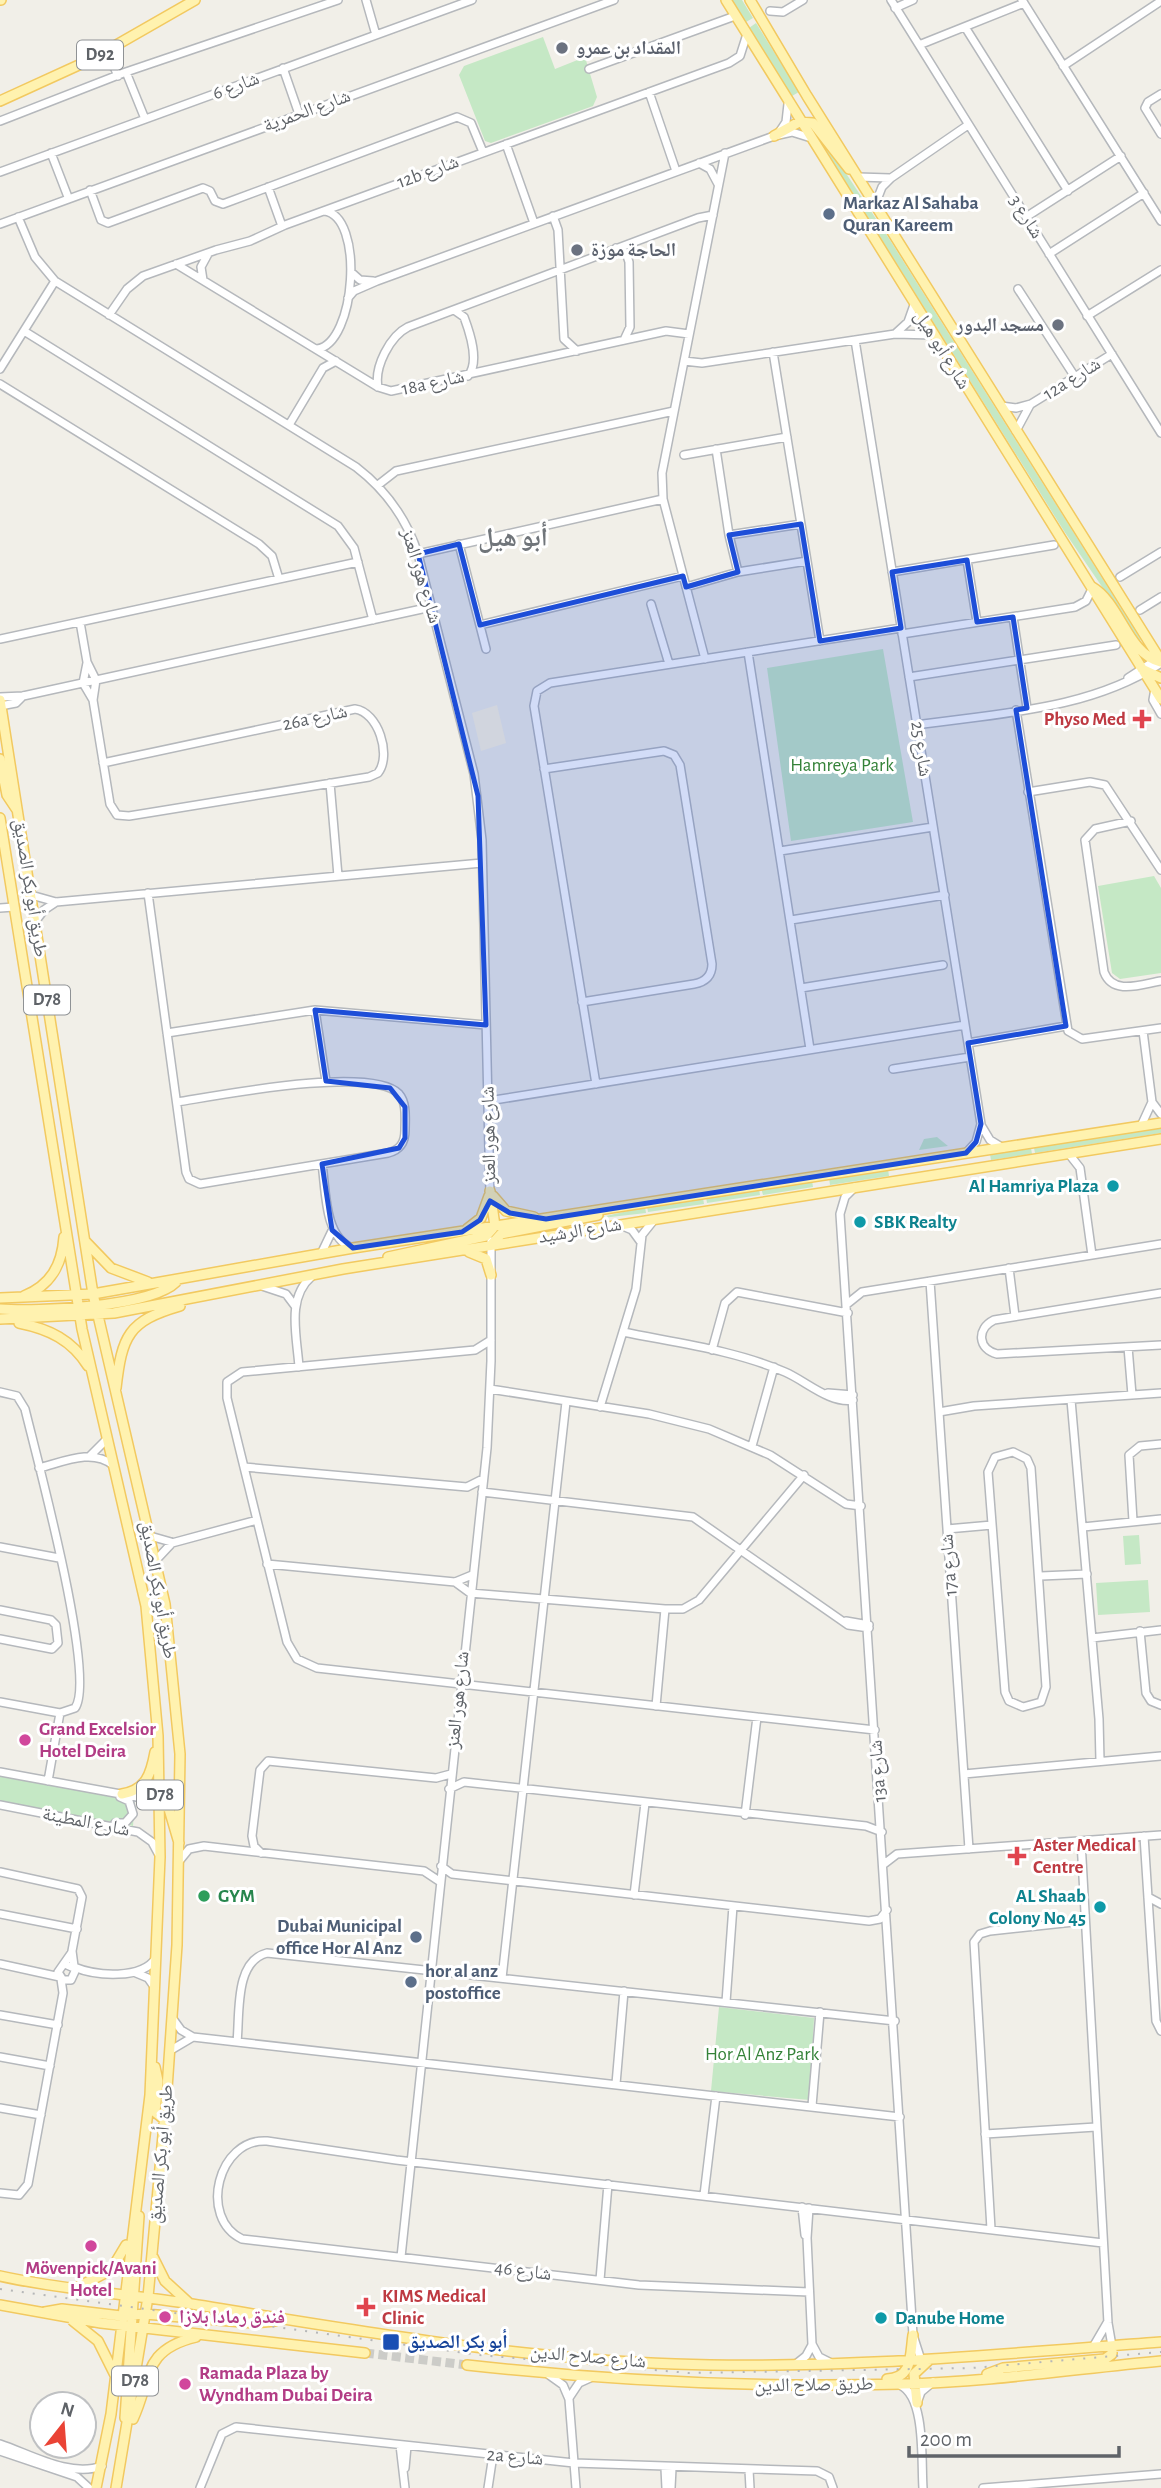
<svg xmlns="http://www.w3.org/2000/svg" width="1161" height="2488" viewBox="0 0 1161 2488" font-family="'Alegreya Sans','Noto Naskh Arabic',sans-serif">
	<style>
		.commercial { fill: #fef7e0 }
		.green { fill: #c5e8c5 }
		.lines { fill: none; stroke-linecap: round; stroke-linejoin: round }
		.major-tunnel { stroke: #ccccc8; stroke-width: 9; stroke-dasharray: 9 4.5; stroke-linecap: butt }
		.minor-casing { stroke: #b5b8bc; stroke-width: 10 }
		.major-casing { stroke: #f2c960; stroke-width: 12 }
		.minor { stroke: #fff; stroke-width: 7 }
		.major { stroke: #fff2af; stroke-width: 9 }
		.rail { stroke: #b6b7b8; stroke-width: 2; stroke-dasharray: 2 9; stroke-linecap: butt }
		.marked { fill: #1d4ed8; fill-opacity: 0.2; stroke: #1d4ed8; stroke-width: 5; stroke-linejoin: round }
		.worship-dot { fill: #6b7280; stroke: #fff; stroke-width: 2.5 }
		.service-dot { fill: #5c6f8a; stroke: #fff; stroke-width: 2.5 }
		.health-dot { fill: #e0444e; stroke: #fff; stroke-width: 2.5 }
		.culture-dot { fill: #0f9aa8; stroke: #fff; stroke-width: 2.5 }
		.hotel-dot { fill: #d1479c; stroke: #fff; stroke-width: 2.5 }
		.leisure-dot { fill: #2e9e5b; stroke: #fff; stroke-width: 2.5 }
		.transit-dot { fill: #1a4fb4; stroke: #fff; stroke-width: 2.5 }
		.labels { text-anchor: middle; dominant-baseline: central; stroke-width: 6; stroke-linejoin: round; paint-order: stroke }
		.shield { fill: #fff; stroke: #8f9295; stroke-width: 2 }
		.shield-label { font-size: 18px; font-weight: bold; fill: #5f6368 }
		.worship-label { font-size: 19px; font-weight: bold; fill: #5b616d; stroke: #fff; text-anchor: start }
		.street-label { font-size: 19px; fill: #5f6368; stroke: #fff }
		.service-label { font-size: 19px; font-weight: bold; fill: #4e5e75; stroke: #fff; text-anchor: start }
		.health-label { font-size: 19px; font-weight: bold; fill: #be3a42; stroke: #fff; text-anchor: start }
		.park-label { font-size: 19px; fill: #348238; stroke: #fff }
		.culture-label { font-size: 19px; font-weight: bold; fill: #0d838f; stroke: #fff; text-anchor: end }
		.hotel-label { font-size: 19px; font-weight: bold; fill: #b23c85; stroke: #fff; text-anchor: start }
		.leisure-label { font-size: 19px; font-weight: bold; fill: #27864d; stroke: #fff; text-anchor: start }
		.transit-label { font-size: 19px; font-weight: bold; fill: #164399; stroke: #fff; text-anchor: start }
		.district-label { font-size: 26px; font-weight: bold; fill: #70757a; stroke: #fff }
	</style>
	<rect width="100%" height="100%" fill="#f1efe8"/>
	<!-- commercial -->
	<path class="commercial" d="M497,705L506,743L481,751L472,713Z"/>
	<!-- green -->
	<path class="green" d="M732,0H742L753,18L746,22Z
		M756,23L799,92L792,96L749,28Z
		M543,37L555,69L585,57L597,97L593,106L491,143L485,141L459,75L464,66Z
		M818,131L890,240L1141,640L1139,641L1064,531L815,133Z
		M883,649L913,822L791,841L767,668Z
		M1154,876L1161,888V973L1120,979L1112,973L1098,886Z
		M1161,1128V1133L1035,1153L1034,1148Z
		M937,1137L948,1146L919,1150L924,1139Z
		M1031,1148L1032,1154L991,1160L990,1154Z
		M888,1169L889,1176L830,1185L829,1178Z
		M812,1180L813,1187L763,1195L761,1188Z
		M759,1189L760,1195L707,1203L706,1197Z
		M703,1198L704,1204L648,1212L647,1206Z
		M645,1207L646,1213L593,1219Z
		M1139,1535L1141,1564L1125,1565L1123,1536Z
		M1148,1580L1150,1612L1098,1615L1096,1583Z
		M0,1774L135,1798L133,1826L0,1802Z
		M719,2007L814,2018L810,2100L711,2091Z"/>
	<g class="lines">
		<!-- major-tunnel -->
		<path class="major-tunnel" d="M365,2353L467,2365"/>
		<!-- minor casing -->
		<g class="minor-casing">
			<path id="minor" d="M366,0L376,35
				M891,0L1161,433
				M1022,0L1161,221
				M895,8L913,0
				M770,11L783,12L803,0
				M965,27L1068,191
				M919,45L1024,3
				M116,46L112,62L118,76
				M92,59L113,66
				M1063,66L1161,1
				M283,68L299,114
				M589,69L735,16
				M126,72L145,119
				M649,92L676,171
				M1161,94L1148,102L1145,108L1161,134
				M0,121L126,72L338,0
				M780,131L786,122L788,104
				M506,144L534,223
				M51,153L68,197
				M699,163L710,169L718,184
				M0,172L472,0
				M858,177L890,178
				M268,187L282,226
				M90,190L101,220L108,223L203,188L210,191L215,201L223,204L457,117L471,123L483,152
				M875,205L882,187L891,178L968,125
				M553,216L558,230L564,339L577,351
				M18,217L35,257L55,281L356,467C386,490 406,517 418,554L474,774L482,840L490,1194
				M1026,217L1121,156
				M0,224L614,0
				M616,248L626,253L629,262L630,327L624,340
				M1049,254L1144,193
				M176,264L378,387L391,391L666,331L689,334
				M351,272L360,280L373,281
				M203,280L201,267L208,254
				M1018,289L1075,377
				M348,298L354,291L377,281L774,136L792,132L808,137
				M454,310L464,317C470,333 480,362 468,376
				M109,315L127,289L143,276L216,250L250,241L285,225L729,63L740,56L747,34
				M1087,316L1161,270
				M24,331L338,526L354,548L373,620
				M896,333L908,322L914,305
				M855,340L981,1124L976,1142L966,1153
				M317,349C356,344 365,215 324,211
				M773,352L820,641
				M684,361L702,363L895,334L933,335
				M0,369L55,281
				M0,384L259,544L272,556L279,579
				M378,387C374,367 390,336 408,327L698,218L713,215
				M1001,406L1016,408L1031,404L1112,354
				M289,425L323,368L336,361
				M1016,431L1030,405
				M716,449L729,535L738,572
				M684,455L787,437
				M378,485L396,471L674,411
				M729,535L801,524
				M459,544L486,649
				M418,554L663,499
				M967,560L977,622
				M892,572L1054,545
				M1120,577L1161,552
				M686,587L738,572L807,561
				M651,604L669,664
				M1140,610L1161,597
				M1013,617L1027,708
				M80,622L87,662L96,680L93,700L110,804L117,815L129,816L369,777L378,773C392,755 378,712 355,709L103,763
				M480,625L683,576
				M902,634L1075,607L1086,601L1092,589
				M0,639L358,562
				M748,652L810,1049
				M705,659L663,499L662,473L725,153
				M87,663L83,683L93,700
				M909,677L1116,645
				M1128,678L1159,658
				M1155,689L1153,700L1161,714
				M0,697L23,696L431,607
				M0,706L16,703L23,696
				M1016,710L1068,1031L1082,1039L1161,1028
				M917,725C1000,713 1089,710 1161,663
				M544,769L664,751L674,755L680,765L712,964C712,976 705,982 694,984L582,1002
				M330,783L338,876
				M1028,792L1090,782L1105,785L1161,870
				M1131,821L1095,829L1085,840L1104,972C1113,996 1142,984 1161,981
				M780,851L933,827
				M148,893L186,1172L189,1179L200,1184L388,1153C400,1150 405,1143 405,1130C405,1119 407,1103 399,1094C372,1065 216,1096 177,1102
				M31,895L56,902L482,863
				M0,908L14,907
				M791,920L945,895
				M35,922L44,910L56,902
				M801,988L943,965
				M315,1010L326,1081
				M167,1033L315,1010L486,1025
				M968,1043L1066,1026
				M893,1069L970,1057
				M596,1084L534,706L537,691L550,683L901,628
				M488,1101L965,1025
				M1152,1102L1161,1114
				M981,1125L990,1140L1003,1148
				M1141,1126L1152,1102L1143,1031
				M1069,1154L1080,1168L1092,1255
				M322,1164C326,1190 324,1237 352,1248
				M855,1187L845,1197L840,1214L913,2335L921,2360
				M620,1225L632,1230L640,1241
				M321,1254L332,1231
				M1009,1268L1015,1316
				M930,1281L969,1849
				M262,1286L286,1294L295,1306
				M1161,1293L994,1320C976,1329 978,1349 997,1354L1161,1345
				M847,1304L862,1292L1161,1244
				M623,1332C677,1343 734,1350 785,1372C806,1381 830,1404 853,1400
				M491,1340L475,1350L242,1372L227,1382V1398L287,1642L297,1659L317,1668L875,1730
				M1128,1347L1132,1395
				M712,1350L725,1303L737,1292L848,1313
				M299,1367C297,1336 286,1298 312,1276
				M490,1389L649,1414L709,1429L770,1455L846,1504L861,1506
				M0,1392L17,1396L25,1409C36,1455 97,1678 75,1708L60,1713L0,1702
				M828,1393L853,1395
				M1071,1400L1099,1719L1100,1761
				M600,1407L636,1289L642,1235L654,1220
				M939,1412L974,1406L1161,1393
				M752,1446L774,1367
				M1013,1452L1027,1459L1031,1468L1046,1687L1041,1702L1023,1707L1009,1701L1005,1692L988,1472L995,1457Z
				M90,1456L107,1439
				M244,1467L467,1487L483,1479
				M39,1468C63,1462 92,1448 113,1465
				M482,1492L693,1517L848,1625L869,1628
				M1133,1521L1129,1455L1140,1446L1161,1444
				M1083,1527L1161,1519
				M947,1529L992,1525
				M150,1536L171,1542
				M0,1547L59,1558
				M156,1560L172,1543L257,1520
				M267,1564L455,1582L472,1575
				M1041,1576L1087,1574
				M455,1582L470,1593L665,1609H683L699,1600L804,1475
				M0,1610L51,1620L56,1625L58,1643L52,1649L0,1639
				M846,1621L869,1625
				M1140,1631L1146,1693L1151,1701L1161,1705
				M1092,1638L1161,1630
				M656,1706L665,1609
				M0,1772L159,1801
				M964,1774L1161,1756
				M48,1781L60,1713
				M449,1789L464,1782L866,1826L882,1832
				M0,1805L138,1832L152,1842L158,1853
				M745,1815L757,1717
				M115,1823H125L133,1814L129,1801L120,1797
				M1144,1836L1156,2021L1161,2031
				M1081,1841L1108,2323L1112,2346
				M261,1853L254,1846L252,1836L260,1770L268,1761L436,1778L451,1774
				M180,1860L189,1849L204,1846L424,1871L439,1881
				M884,1864L897,1854L1161,1835
				M441,1866L452,1874L869,1921L880,1919L887,1910
				M0,1872L78,1889L82,1897L72,1951L74,1966
				M634,1895L645,1803
				M1148,1897L1161,1904
				M0,1914L77,1929
				M0,1964L60,1977
				M65,1964L76,1969L71,1980H63L58,1972L72,1952
				M74,1967C96,1976 142,1980 156,1958
				M136,1973L148,1978L155,1988
				M502,1978L566,1402
				M726,2002L733,1906
				M0,2015L58,2025
				M173,2019L181,2030L193,2037L900,2117
				M237,2042C240,2015 234,1961 267,1953L895,2021
				M171,2050L193,2037
				M0,2057L50,2066
				M616,2084L624,1991
				M812,2106L820,2012
				M0,2108L41,2115
				M985,2134L1096,2127
				M0,2193L19,2195L28,2184L63,1993L61,1979
				M704,2195L716,2096
				M802,2207L805,2235
				M809,2208L807,2238L812,2344L819,2357L831,2363
				M991,2229L974,1942L980,1934L990,1931L1083,1921
				M401,2257L487,1448L491,1361V1241
				M600,2280L608,2184
				M809,2292L639,2285L242,2239C198,2218 218,2138 267,2141L396,2160L1103,2243
				M1093,2347L1107,2323
				M796,2364L806,2356L812,2345
				M549,2375L563,2385L569,2399L576,2488
				M900,2385C926,2397 921,2461 923,2488
				M569,2398L579,2383L590,2378
				M917,2403L921,2392L933,2382
				M0,2444C30,2454 70,2478 102,2466
				M400,2445L405,2488
				M0,2451L77,2477L89,2488
				M405,2468L407,2446
				M665,2468L666,2488
				M749,2470L750,2488
				M200,2488L222,2434L236,2427L574,2463L817,2471L829,2477L833,2488
				M488,2488L493,2455
				M671,2488L672,2468
				M983,2488L1161,2474"/>
		</g>
		<!-- major casing -->
		<g class="major-casing">
			<path id="major" d="M0,0H1
				M726,0L1161,699
				M750,0L807,96L1161,661
				M0,101L92,59L195,0
				M774,136L799,122L813,123L849,169
				M1092,587C1121,604 1127,654 1161,662
				M1142,669L1161,678
				M0,700L93,1294L165,1604L180,1754L177,1945L166,2103L148,2297L116,2488
				M0,759L7,795L17,810
				M0,818L82,1329L146,1606L158,1736L160,1857L150,2095L111,2414L96,2488
				M493,1196L506,1211L534,1217
				M467,1229L481,1218L489,1196
				M86,1242L111,1268L148,1282
				M491,1245L501,1234L598,1215
				M469,1252L486,1259L491,1275
				M388,1257L486,1236L495,1226L490,1191
				M24,1296C51,1285 62,1265 64,1237
				M0,1298L93,1294L353,1248L1161,1123
				M0,1309C37,1312 151,1307 176,1282
				M0,1319L114,1313L343,1269L1161,1139
				M19,1323C49,1329 72,1340 88,1366
				M116,1388C122,1336 128,1321 180,1306
				M122,1794C146,1790 151,1774 155,1752
				M159,1801L169,1809L179,1843
				M155,2067L158,2081L155,2112L165,2120
				M153,2257L165,2281L189,2303
				M0,2276C63,2290 128,2294 192,2304C351,2330 513,2358 675,2364C837,2370 999,2354 1161,2342
				M76,2288L111,2270L126,2245
				M0,2305L101,2323L365,2353
				M45,2312L62,2309L121,2316L145,2314L254,2323L275,2321
				M73,2321L98,2341L115,2375
				M467,2365C612,2381 756,2388 902,2384C988,2382 1075,2369 1161,2361
				M987,2374L1003,2368L1105,2359L1112,2354V2346
				M887,2379C913,2378 910,2355 913,2335
				M917,2403L914,2374L928,2361
				M125,2418L139,2216
				M133,2419C152,2378 142,2350 196,2337"/>
		</g>
		<!-- minor -->
		<use href="#minor" class="minor"/>
		<!-- major -->
		<use href="#major" class="major"/>
		<!-- rail -->
		<path class="rail" d="M0,2289L479,2355L689,2373L972,2368L1161,2352"/>
	</g>
	<!-- marked area -->
	<path class="marked" d="M801,524L820,641L901,628L892,572L967,560L977,622L1013,617L1027,708L1016,710L1066,1026L968,1043L981,1124L976,1142L966,1153L546,1219L510,1213L490,1201L480,1220L462,1232L353,1248L332,1230L322,1164L399,1148L405,1138V1107L390,1088L326,1081L315,1010L486,1025L478,796L418,554L459,544L480,625L683,576L686,587L738,572L729,535Z"/>
	<!-- markers -->
	<g class="worship-dot">
		<circle cx="562" cy="48" r="7"/>
		<circle cx="577" cy="250" r="7"/>
		<circle cx="1058" cy="325" r="7"/>
	</g>
	<g class="service-dot">
		<circle cx="829" cy="214" r="7"/>
		<circle cx="416" cy="1937" r="7"/>
		<circle cx="411" cy="1982" r="7"/>
	</g>
	<g class="health-dot">
		<path d="M1138.5 708.5h7v7h7v7h-7v7h-7v-7h-7v-7h7z"/>
		<path d="M1013.5 1845.5h7v7h7v7h-7v7h-7v-7h-7v-7h7z"/>
		<path d="M362.5 2296.5h7v7h7v7h-7v7h-7v-7h-7v-7h7z"/>
	</g>
	<g class="culture-dot">
		<circle cx="1113" cy="1186" r="7"/>
		<circle cx="860" cy="1222" r="7"/>
		<circle cx="1100" cy="1907" r="7"/>
		<circle cx="881" cy="2318" r="7"/>
	</g>
	<g class="hotel-dot">
		<circle cx="25" cy="1740" r="7"/>
		<circle cx="91" cy="2246" r="7"/>
		<circle cx="165" cy="2317" r="7"/>
		<circle cx="185" cy="2384" r="7"/>
	</g>
	<circle class="leisure-dot" cx="204" cy="1896" r="7"/>
	<rect class="transit-dot" x="382" y="2333" width="18" height="18" rx="3.5"/>
	<g class="labels">
		<!-- shield labels -->
		<g class="shield">
			<rect x="77" y="40.5" width="46" height="29" rx="5"/>
			<rect x="24" y="985.5" width="46" height="29" rx="5"/>
			<rect x="137" y="1780.5" width="46" height="29" rx="5"/>
			<rect x="112" y="2366.5" width="46" height="29" rx="5"/>
		</g>
		<g class="shield-label">
			<text x="100" y="55">D92</text>
			<text x="47" y="1000">D78</text>
			<text x="160" y="1795">D78</text>
			<text x="135" y="2381">D78</text>
		</g>
		<!-- worship labels -->
		<g class="worship-label">
			<text x="576" y="48">المقداد بن عمرو</text>
			<text x="591" y="250">الحاجة موزة</text>
			<text x="1044" y="325" text-anchor="end">مسجد البدور</text>
		</g>
		<!-- street labels -->
		<g class="street-label">
			<text transform="translate(236 86) rotate(-20)">شارع 6</text>
			<text transform="translate(307 111) rotate(-20)">شارع الحمرية</text>
			<text transform="translate(428 172) rotate(-20)">12b شارع</text>
			<text transform="translate(1026 217) rotate(58)">شارع 3</text>
			<text transform="translate(942 350) rotate(58)">شارع أبو هيل</text>
			<text transform="translate(1072 379) rotate(-32)">12a شارع</text>
			<text transform="translate(433 383) rotate(-12)">18a شارع</text>
			<text transform="translate(421 576) rotate(73)">شارع هور العنز</text>
			<text transform="translate(315 718) rotate(-12)">26a شارع</text>
			<text transform="translate(921 749) rotate(81)">شارع 25</text>
			<text transform="translate(30 888) rotate(81)">طريق أبو بكر الصديق</text>
			<text transform="translate(489 1135) rotate(-91)">شارع هور العنز</text>
			<text transform="translate(580 1231) rotate(-9)">شارع الرشيد</text>
			<text transform="translate(949 1565) rotate(-94)">17a شارع</text>
			<text transform="translate(158 1590) rotate(80)">طريق أبو بكر الصديق</text>
			<text transform="translate(458 1700) rotate(-84)">شارع هور العنز</text>
			<text transform="translate(878 1771) rotate(-94)">13a شارع</text>
			<text transform="translate(86 1822) rotate(11)">شارع المطينة</text>
			<text transform="translate(161 2154) rotate(-85)">طريق أبو بكر الصديق</text>
			<text transform="translate(523 2271) rotate(7)">شارع 46</text>
			<text transform="translate(588 2357) rotate(5)">شارع صلاح الدين</text>
			<text transform="translate(814 2385) rotate(-1)">طريق صلاح الدين</text>
			<text transform="translate(515 2457) rotate(5)">2a شارع</text>
		</g>
		<!-- service labels -->
		<g class="service-label">
			<text x="843" y="203">Markaz Al Sahaba<tspan x="843" dy="22">Quran Kareem</tspan></text>
			<text x="402" y="1926" text-anchor="end">Dubai Municipal<tspan x="402" dy="22">office Hor Al Anz</tspan></text>
			<text x="425" y="1971">hor al anz<tspan x="425" dy="22">postoffice</tspan></text>
		</g>
		<!-- health labels -->
		<g class="health-label">
			<text x="1126" y="719" text-anchor="end">Physo Med</text>
			<text x="1033" y="1845">Aster Medical<tspan x="1033" dy="22">Centre</tspan></text>
			<text x="382" y="2296">KIMS Medical<tspan x="382" dy="22">Clinic</tspan></text>
		</g>
		<!-- park labels -->
		<g class="park-label">
			<text x="842" y="765">Hamreya Park</text>
			<text x="762" y="2054">Hor Al Anz Park</text>
		</g>
		<!-- culture labels -->
		<g class="culture-label">
			<text x="1099" y="1186">Al Hamriya Plaza</text>
			<text x="874" y="1222" text-anchor="start">SBK Realty</text>
			<text x="1086" y="1896">AL Shaab<tspan x="1086" dy="22">Colony No 45</tspan></text>
			<text x="895" y="2318" text-anchor="start">Danube Home</text>
		</g>
		<!-- hotel labels -->
		<g class="hotel-label">
			<text x="39" y="1729">Grand Excelsior<tspan x="39" dy="22">Hotel Deira</tspan></text>
			<text x="91" y="2268" text-anchor="middle">Mövenpick/Avani<tspan x="91" dy="22">Hotel</tspan></text>
			<text x="179" y="2317">فندق رمادا بلازا</text>
			<text x="199" y="2373">Ramada Plaza by<tspan x="199" dy="22">Wyndham Dubai Deira</tspan></text>
		</g>
		<!-- leisure labels -->
		<g class="leisure-label">
			<text x="218" y="1896">GYM</text>
		</g>
		<!-- transit labels -->
		<g class="transit-label">
			<text x="407" y="2342">أبو بكر الصديق</text>
		</g>
		<!-- district labels -->
		<g class="district-label">
			<text x="513" y="538">أبو هيل</text>
		</g>
	</g>
	<!-- north arrow -->
	<g transform="translate(63 2425) rotate(17)"><circle r="33" fill="#ffffff" stroke="#bfc1c3" stroke-width="2"/>
	<path d="M0-5L12 26L0 18L-12 26Z" fill="#ea4335"/>
	<text y="-10" font-size="19" font-weight="bold" text-anchor="middle" fill="#5f6368">N</text>
	</g>
	<!-- scale -->
	<path d="M909 2446v10h210v-10" fill="none" stroke="#5f6368" stroke-width="3.5"/>
	<text x="920" y="2446" font-size="21" fill="#5f6368" stroke="#ffffff" stroke-width="5" paint-order="stroke">200 m</text>
</svg>
